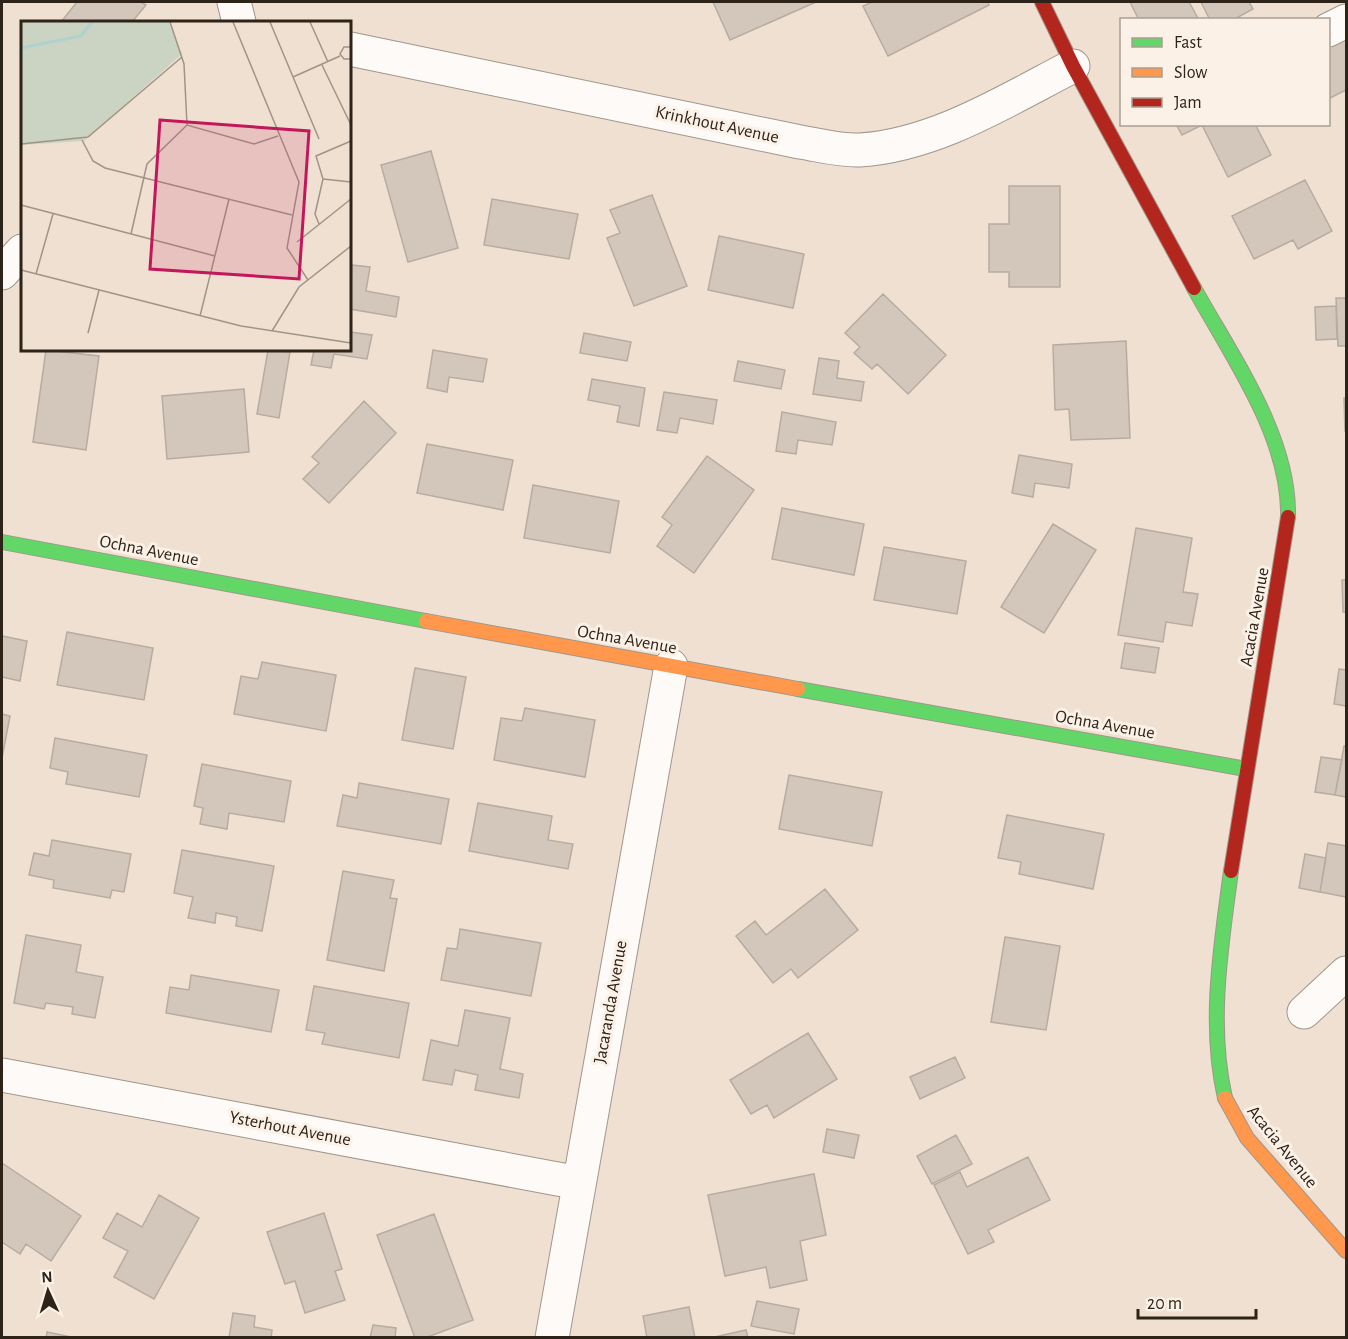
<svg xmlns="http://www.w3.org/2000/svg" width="1348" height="1339" viewBox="0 0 1348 1339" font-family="'Alegreya Sans',sans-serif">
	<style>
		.building { fill: #d3c7bb; stroke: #b7aca1; stroke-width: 1.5 }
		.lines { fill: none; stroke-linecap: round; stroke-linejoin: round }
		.street-casing { stroke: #a1968b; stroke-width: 35 }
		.fast-casing { stroke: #a1968b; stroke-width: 16 }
		.slow-casing { stroke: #a1968b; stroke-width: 16 }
		.jam-casing { stroke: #a1968b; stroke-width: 16 }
		.street { stroke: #fdfaf8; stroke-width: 33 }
		.fast { stroke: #63d668; stroke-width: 14 }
		.slow { stroke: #ff974d; stroke-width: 14 }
		.jam { stroke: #b3261e; stroke-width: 14 }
		.labels { text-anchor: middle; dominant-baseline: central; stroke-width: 6; stroke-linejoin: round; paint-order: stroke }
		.street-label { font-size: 18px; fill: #2d2319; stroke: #fcf1e6 }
		.inset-river { fill: none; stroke: #afd1d0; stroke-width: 3 }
		.inset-road { fill: none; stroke: #a19487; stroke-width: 1.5 }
		.view { fill: #c2185b; fill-opacity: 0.15; stroke: #c2185b; stroke-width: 3 }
		.inset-edge { fill: none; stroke: #2d2319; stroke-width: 3 }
	</style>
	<rect width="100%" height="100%" fill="#efe0d1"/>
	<!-- building -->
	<path class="building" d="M77,2H141L146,5L132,22H61Z
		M713,2H816L730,40Z
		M872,2H988L989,5L888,56L863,6Z
		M1130,2H1189L1199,20H1139Z
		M1201,2H1249L1253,9L1233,20H1210Z
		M1346,38V90L1328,99V47Z
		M1176,124H1255L1271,155L1228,177L1202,125L1182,135Z
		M431,151L458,248L408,262L381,165Z
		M1305,180L1332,231L1298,249L1293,240L1254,259L1232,216Z
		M1009,186H1060V287H1009V272H989V224H1009Z
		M652,195L687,286L634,306L607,238L620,233L610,210Z
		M492,199L578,214L569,259L484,245Z
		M719,236L804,254L793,308L708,290Z
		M352,265L370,267L366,291L399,297L396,317L350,309Z
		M883,294L946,355L908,394L877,364L872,369L854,353L860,347L845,333Z
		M1336,298H1346V346H1338Z
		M1336,306L1337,339L1316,340L1315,307Z
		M350,332L372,335L367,359L334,354L331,368L311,365L314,350H350Z
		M584,333L631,342L627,361L580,353Z
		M1126,341L1130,438L1071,440L1069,409L1055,410L1053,345Z
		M46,350L99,356L86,450L33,442Z
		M268,350L290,352L279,418L257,414Z
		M433,350L487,359L483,382L449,377L447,392L427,388Z
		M819,358L839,361L837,378L864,382L861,401L813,394Z
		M738,361L785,370L781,389L734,381Z
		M592,379L645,388L639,426L617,422L620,406L588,400Z
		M244,389L249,452L167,459L162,396Z
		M664,392L717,400L713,424L680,418L677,433L657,430Z
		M1344,398H1346V431H1345Z
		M364,401L396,433L329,503L303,479L319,463L312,457Z
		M782,412L836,422L832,445L798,440L796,454L776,451Z
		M427,444L513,460L503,510L417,493Z
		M1019,455L1072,464L1069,488L1035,483L1033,497L1012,493Z
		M707,456L754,490L694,573L657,546L672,525L662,517Z
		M533,485L619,501L610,553L524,538Z
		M782,508L864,524L854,575L772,559Z
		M1053,524L1096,550L1044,633L1001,607Z
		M1136,528L1192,538L1183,592L1198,594L1192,626L1166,622L1163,642L1118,635Z
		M884,547L966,561L957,614L874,600Z
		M1342,580H1346V612H1343Z
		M67,632L153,648L144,700L57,685Z
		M2,636L27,641L20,681L2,677Z
		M1125,643L1159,648L1155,673L1121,668Z
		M262,662L336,675L326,731L234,714L241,676L258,679Z
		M415,668L466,677L453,749L402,740Z
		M1339,669L1346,670V706L1334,704Z
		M525,708L595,720L585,777L494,760L501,718L522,721Z
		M2,714L10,716L2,758Z
		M55,738L147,755L139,797L66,784L68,772L50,768Z
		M1344,746H1346V797L1335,795Z
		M1321,757L1342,760L1335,795L1315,792Z
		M202,764L291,781L284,822L229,813L227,829L200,824L203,808L194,806Z
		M789,775L882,792L872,846L779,829Z
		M359,783L449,799L441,844L337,826L343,795L357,798Z
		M478,803L552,816L548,840L573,844L568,869L469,851Z
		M1007,815L1104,834L1093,889L1019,874L1021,862L998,858Z
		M52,840L131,854L124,892L112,890L110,898L53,888L54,880L29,875L34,853L49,856Z
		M1328,843L1346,846V897L1320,892Z
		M182,850L274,866L262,931L236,926L237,917L216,913L215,923L188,918L193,897L174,893Z
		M1305,854L1326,858L1320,892L1299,888Z
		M343,871L394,880L390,898L397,899L384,971L327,960Z
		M825,889L858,930L798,978L791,969L773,983L736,936L755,921L766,935Z
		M460,929L541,943L531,996L441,980L447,948L457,949Z
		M26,935L81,945L76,972L103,977L95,1018L72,1014L73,1007L46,1003L44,1009L14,1003Z
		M1005,937L1060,946L1046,1030L991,1022Z
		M191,975L279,990L271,1032L166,1013L170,987L189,990Z
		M314,986L409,1003L399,1058L322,1044L325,1033L306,1030Z
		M465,1010L510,1018L500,1069L523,1074L519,1098L475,1090L478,1075L455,1070L452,1085L423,1080L431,1040L458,1046Z
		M808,1033L837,1079L774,1118L767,1105L751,1114L730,1080Z
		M955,1057L965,1078L920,1099L910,1077Z
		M827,1129L859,1135L854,1158L823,1152Z
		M956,1135L972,1164L932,1184L917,1156Z
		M1028,1157L1050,1200L988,1230L994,1242L968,1254L934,1185L960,1172L967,1187Z
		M2,1163L81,1216L51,1261L26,1244L20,1254L2,1242Z
		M814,1174L826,1235L800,1241L807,1280L770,1288L766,1267L725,1276L708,1195Z
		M159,1195L199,1218L154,1299L114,1277L128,1251L103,1238L117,1213L142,1227Z
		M324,1213L342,1269L335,1271L345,1300L305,1313L295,1281L285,1284L267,1232Z
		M434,1214L473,1320L425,1338H415L377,1235Z
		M757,1301L799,1309L794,1334L751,1326Z
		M689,1307L695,1338H647L643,1316Z
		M233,1313L255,1316L254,1327L272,1330L271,1338H229Z
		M373,1325L396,1328L395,1338H370Z
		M746,1330L748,1338H710Z
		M47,1332L76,1338H46Z"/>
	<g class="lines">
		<!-- street casing -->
		<g class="street-casing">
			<path id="street" d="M234,2L239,22
				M1328,30L1346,21
				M350,49L800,142C819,145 841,151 860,150C936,145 1007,100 1073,66
				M2,273L22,251
				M1304,1012L1346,973
				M2,1075L579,1183
				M552,1338L671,666"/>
		</g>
		<!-- fast casing -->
		<g class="fast-casing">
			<path id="fast" d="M1194,288C1232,357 1290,437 1288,517
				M2,542L426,621
				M798,689L1246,769
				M1225,1098C1208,1024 1221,946 1231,871"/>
		</g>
		<!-- slow casing -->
		<g class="slow-casing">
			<path id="slow" d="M426,621L798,689
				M1225,1098L1247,1138L1346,1251"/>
		</g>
		<!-- jam casing -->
		<g class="jam-casing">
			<path id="jam" d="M1042,2L1073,66L1194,288
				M1231,871L1288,517"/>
		</g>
		<!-- street -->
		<use href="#street" class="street"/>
		<!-- fast -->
		<use href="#fast" class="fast"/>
		<!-- slow -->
		<use href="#slow" class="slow"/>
		<!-- jam -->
		<use href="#jam" class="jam"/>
	</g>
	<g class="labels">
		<!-- street labels -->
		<g class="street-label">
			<text transform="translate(717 125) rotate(12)">Krinkhout Avenue</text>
			<text transform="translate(149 551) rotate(11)">Ochna Avenue</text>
			<text transform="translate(1255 617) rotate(-80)">Acacia Avenue</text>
			<text transform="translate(627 640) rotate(10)">Ochna Avenue</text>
			<text transform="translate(1105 725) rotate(10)">Ochna Avenue</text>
			<text transform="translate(611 1002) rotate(-80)">Jacaranda Avenue</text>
			<text transform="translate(290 1129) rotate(11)">Ysterhout Avenue</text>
			<text transform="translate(1282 1147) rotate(51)">Acacia Avenue</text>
		</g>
	</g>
	<!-- overview -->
	<g transform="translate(21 21)">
		<rect width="330" height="330" fill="#efe0d1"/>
		<path d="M0,1H148L161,33L63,120L0,124Z" fill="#cbd4c2"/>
		<path class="inset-river" d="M0,27L60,15L71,1"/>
		<path class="inset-road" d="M149,1L163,43L166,104M212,1L278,161L266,227L287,259M249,1L298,118M289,1L307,41M330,26H323L319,33L323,38H330M301,44L330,104M272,56L319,35M61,119L72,140L84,147L271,194M0,123L67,116L161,36M302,158L330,161M0,184L194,235M298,203L294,193L302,158L295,135L330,120M110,213L126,143L166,104L233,123L257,115M276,221L330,178M0,249L220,305L330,322M15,253L32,193M179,295L208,178M251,310L278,266L330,225M67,312L78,269"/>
		<path class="view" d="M139,99L288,110L278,258L129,248Z"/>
		<rect width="330" height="330" class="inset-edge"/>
	</g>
	<!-- border -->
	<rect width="1348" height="1339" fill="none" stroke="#2d2319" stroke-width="6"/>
	<!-- legend -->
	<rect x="1120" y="18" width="210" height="108" fill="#fcf1e6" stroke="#a99f94" stroke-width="1.5"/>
	<rect x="1132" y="38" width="30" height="9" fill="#63d668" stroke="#a99f94" stroke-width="1.5"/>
	<text x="1174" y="48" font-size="18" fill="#2d2319">Fast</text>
	<rect x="1132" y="68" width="30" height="9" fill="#ff974d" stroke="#a99f94" stroke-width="1.5"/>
	<text x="1174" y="78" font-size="18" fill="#2d2319">Slow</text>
	<rect x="1132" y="98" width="30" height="9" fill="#b3261e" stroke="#a99f94" stroke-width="1.5"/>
	<text x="1174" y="108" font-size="18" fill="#2d2319">Jam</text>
	<!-- north arrow -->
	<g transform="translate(48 1291) rotate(356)" stroke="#fcf1e6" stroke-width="4.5" paint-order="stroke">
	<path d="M0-4.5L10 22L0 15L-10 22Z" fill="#2d2319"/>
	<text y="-9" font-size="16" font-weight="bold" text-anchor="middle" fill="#2d2319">N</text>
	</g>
	<!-- scale -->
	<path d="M1138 1309v9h118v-9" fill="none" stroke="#2d2319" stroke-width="3"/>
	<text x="1147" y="1309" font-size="18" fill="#2d2319" stroke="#fcf1e6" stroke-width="4.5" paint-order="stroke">20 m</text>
</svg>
